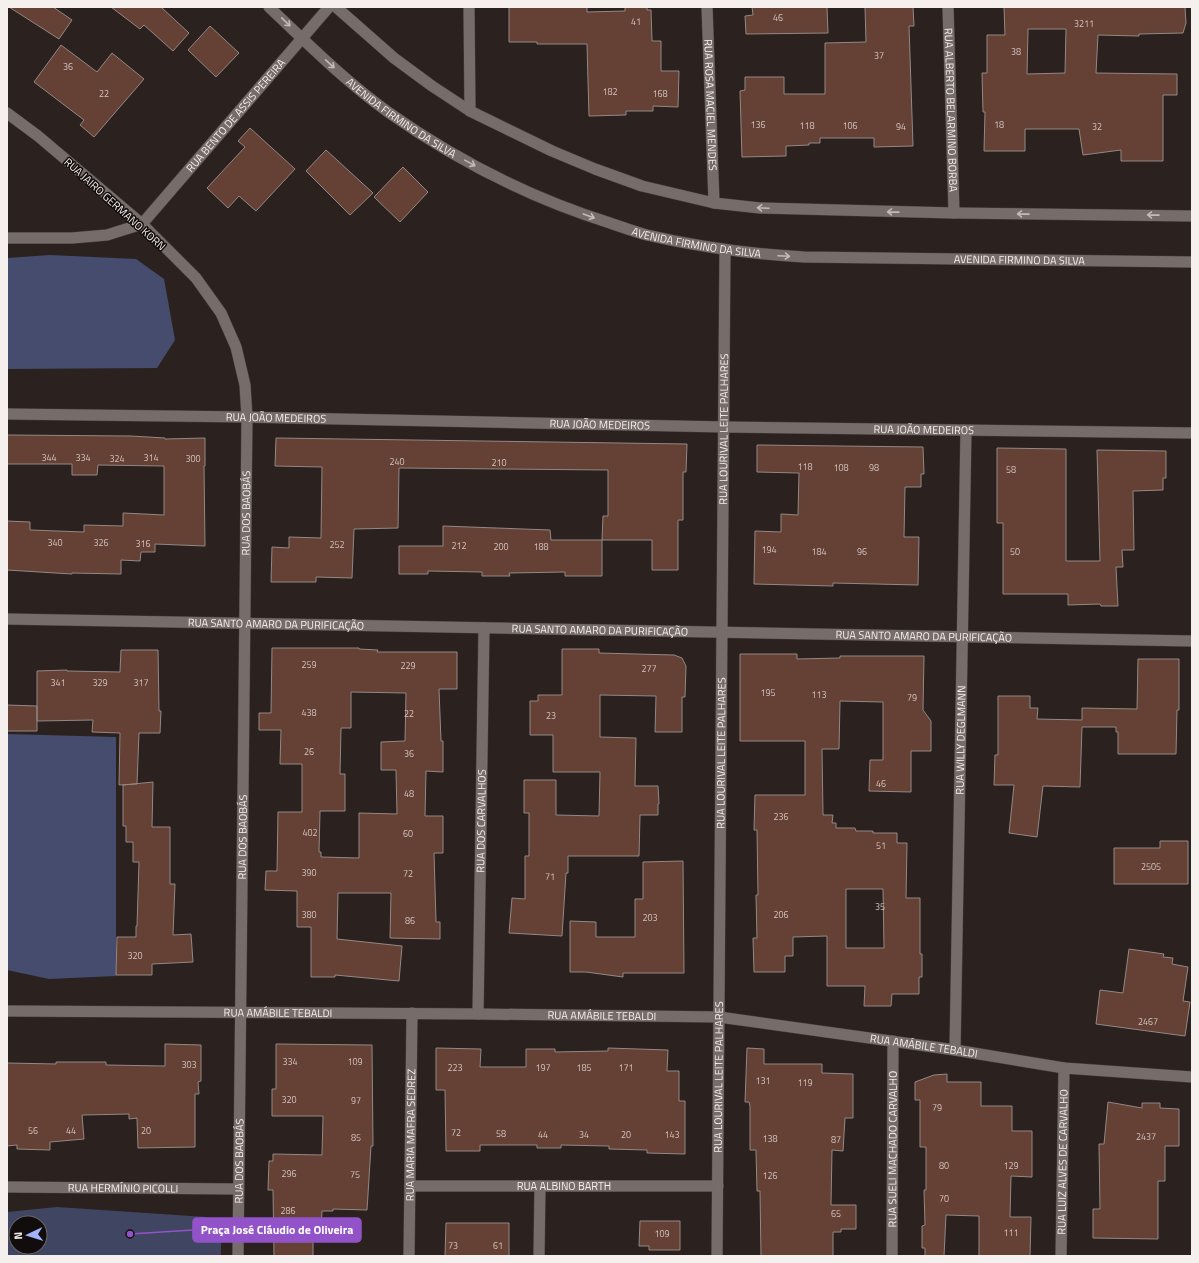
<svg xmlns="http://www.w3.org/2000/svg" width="1199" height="1263" viewBox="0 0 1199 1263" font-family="'Titillium Web',sans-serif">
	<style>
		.green { fill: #404561; fill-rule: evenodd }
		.forest { fill: #464c6e }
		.building { fill: #654034; stroke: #938885; fill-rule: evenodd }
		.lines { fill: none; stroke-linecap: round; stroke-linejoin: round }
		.minor-casing { stroke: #453e3b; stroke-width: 12 }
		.tertiary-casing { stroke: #453e3b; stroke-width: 12 }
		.minor { stroke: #766c69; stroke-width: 11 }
		.tertiary { stroke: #766c69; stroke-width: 11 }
		.oneway { stroke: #c2bbb8 }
		.labels { text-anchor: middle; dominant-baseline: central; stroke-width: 3; stroke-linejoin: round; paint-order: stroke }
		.number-label { font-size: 9px; fill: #d1c3bf }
		.street-label { font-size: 11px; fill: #f5efed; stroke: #110d0c }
		.leader { fill: none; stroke: #9353c8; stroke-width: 1.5 }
		.callout-dot { fill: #9353c8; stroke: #110d0c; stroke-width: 1.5 }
		.callout { fill: #9353c8; stroke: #9353c8; stroke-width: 1.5 }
		.callout-label { font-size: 12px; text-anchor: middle; font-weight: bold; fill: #fff }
	</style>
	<rect width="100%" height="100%" fill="#2b2220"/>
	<!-- green -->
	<path class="green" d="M57,1207L206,1217C208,1218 213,1219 214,1221C223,1230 221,1245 221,1256H7V1212ZM16,1223H40V1247H16Z"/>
	<!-- forest -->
	<path class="forest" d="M50,255L136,259L164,279L175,340L157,368L7,369V258Z
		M7,734L116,737V976L49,979L7,970Z"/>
	<!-- building -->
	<path class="building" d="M9,7H53L72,20L59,39Z
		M111,7H161L189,33L173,51L144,25L140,29Z
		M509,7H587V12L625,11V7H647V10H651L652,41H661V71H679L678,107L653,106V111H626V115L589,116L587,44H537V42H509Z
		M752,7H827L828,33L746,34L745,16L753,15Z
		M865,7H913L914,26H909L913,146L874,147V138H820V143H809V145L786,146V156L742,157L740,91L745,90V77H784V94H825V43L866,42Z
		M1004,7H1185L1186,23L1183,33L1139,34V36L1098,35L1096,73L1177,74V95H1163V161H1121V150L1083,155L1079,129H1025V151H984L985,112H983L982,73H987V35H1005ZM1028,29H1066L1065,73L1027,74Z
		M210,26L239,53L216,77L188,50Z
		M61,45L97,72L112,53L144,79L94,137L80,125L84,120L34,82Z
		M250,128L295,169L256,211L239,196L228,208L207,188L245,147L238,141Z
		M326,150L373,193L350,215L306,171Z
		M403,167L428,192L400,222L374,197Z
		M7,435L131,436L165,438V439L205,438V466H204L205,546L155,544V552H141L140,561L121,560V574L72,573V574L7,570V521L30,522V530L84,532V525L123,526V513L164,515V466L98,465L97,475H72V464H7Z
		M276,438L687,444L686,472H683V520H678V570H652V540H602L603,516H608V470L399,468L398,528L354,529L352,578L316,577V582H271L272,547L289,548V537L321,538L322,467L275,466Z
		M757,445L923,447L924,474H921V487H905L904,537H919L918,585L833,583V586L754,584L755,531L781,532V514L798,515L799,473L757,472Z
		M997,448L1066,449V561H1100L1097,450L1166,451V478H1163V490L1133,491L1134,550H1122L1123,567H1116L1118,606H1101L1100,604L1068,605V594H1003V523H997Z
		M443,526L550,530L551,540H602V576H565V572L509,573L510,576H482V572L428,571V574H399V546H443Z
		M272,648H359V649L378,650L377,652H457V689H439L441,741H443V772L426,771L425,816H443V853H434L436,922H440V939L390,938L391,893H338L337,939L402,946L399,981L335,975V977H311V927H297V891L265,890L266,871H277L278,812H302V764H280L281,730H259V713H271ZM351,692L406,693L405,741L381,742V770H396L397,814L359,813V858L321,857V852H319L320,811H345V774H340L341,728H351Z
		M562,649H599V653L674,655L682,658L686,666L685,697H682V732H655L656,696L600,695V737L636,738L635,786H658L659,804H658V815H640L639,856H568V873H566L562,936L509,933L512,898L525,899V856H529V813H524V780H556V815L599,816L600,772H553V735H530V701H538V695H562Z
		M121,650H158L159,711H161L160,733H139L137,784L119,785L120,733L92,732L93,720L37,721V671L67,670V671L120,672Z
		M740,654H797V659L840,658V656H924L923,710L931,721V751H911V792L869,791L870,760H883V702L840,701L839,749H822L823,815H833L832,823H836V828H855L856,831H873V833H897V843H907L906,898H920V954H922V977H919V994H892L891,1006H864L865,986H827V936L793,937V956H785V972H754L753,938H757L756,895H758L757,830H754L755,795H805V741H740ZM846,889H883L884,948H846Z
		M1138,659H1179V710H1177L1176,754H1118V732H1116V727H1082L1080,787L1043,786L1037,837L1009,833L1014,785H994L995,755H998V696H1030V708H1038L1037,719L1082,720V708L1137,709Z
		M7,705L37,706V731H7Z
		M153,782L152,827H170V884H175L173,935L191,934L193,962L152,964V975H116L117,937H136V926H137L139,862H133V842H126V826H123V785Z
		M1160,841H1188V884H1114V848H1160Z
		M683,861L684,973H623V977L586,972H570V921L596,922V937H635V899H643V862Z
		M1129,949L1164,954L1163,957L1173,958L1172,964L1188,967L1183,1001L1190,1002L1185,1036L1096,1024L1100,990L1123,993Z
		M165,1044L201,1045V1081L198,1082L199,1094H195V1147L138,1148L137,1118L129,1119V1114L82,1115L84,1139L50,1142V1150L17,1149V1145L7,1146V1063L56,1064V1062H106V1065L165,1066Z
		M276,1044L372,1045L373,1146H371L367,1210L333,1209V1211H322L321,1229H313V1256H274L273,1190H268L269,1161H273V1154L322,1155L323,1116H272V1089H276Z
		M436,1048L481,1049L480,1067H526V1049H555V1052L608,1051V1048L668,1050L667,1071H679V1101H685V1154L647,1153V1150L609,1149V1146L561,1145V1148H537V1145H480V1151H446L445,1090H436Z
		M747,1048L764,1049V1064H822V1073L853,1074V1118H845L843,1151L832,1150L831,1205H856V1229H841V1232H833V1256H761L760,1191H757L756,1150H750V1106L749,1102H745Z
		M947,1074V1082H981V1106H1012V1131H1032V1177L1011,1176L1010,1217H1031L1030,1256H979V1216L946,1215L944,1256H925V1248H922V1226L925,1225L924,1190H926V1147H920V1100H915V1082L934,1075Z
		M1108,1102L1142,1108V1103H1160V1108L1179,1109V1146H1165V1181H1158V1239L1093,1238V1209H1100L1099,1144H1104Z
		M640,1221H680V1250H649V1246H639Z
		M446,1223H509V1256H445Z"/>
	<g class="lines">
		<!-- minor casing -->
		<g class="minor-casing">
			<g id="minor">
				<path d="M469,7L470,111"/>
				<path id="s1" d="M707,7L714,203"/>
				<path id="s2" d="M948,7L954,213"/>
				<path d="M7,113L38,136L142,224"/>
				<path d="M7,238H72L107,235L142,224"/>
				<path id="s3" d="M7,414L247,417L724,427L1192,433"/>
				<path id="s4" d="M7,619L1192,641"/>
				<path id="s5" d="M7,1011L478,1014L719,1017L955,1050L1064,1068L1192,1077"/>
				<path id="s6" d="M478,1014L484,628"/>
				<path id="s7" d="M955,1050L966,431"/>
				<path id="s8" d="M410,1186H718"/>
				<path id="s9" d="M7,1187L238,1189"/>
				<path id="s10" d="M409,1256L412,1013"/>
				<path d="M539,1256L540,1186"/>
				<path id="s11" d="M717,1256L725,250"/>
				<path id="s12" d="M892,1256L893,1041"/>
				<path id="s13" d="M1061,1256L1064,1068"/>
			</g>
		</g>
		<!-- tertiary casing -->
		<g class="tertiary-casing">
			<g id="tertiary">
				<path id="s14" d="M269,7C307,43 345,81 388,112C456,160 530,198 610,223C622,227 635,232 647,235C699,247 751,254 804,257L1192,262"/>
				<path d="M336,7L394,58L432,86L470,111L552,151L595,169L642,186L714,203L760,208L954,213L1192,216"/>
				<path id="s15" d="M238,1256L247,417L245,385L236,347L221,313L196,278L142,224L329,7"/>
			</g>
		</g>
		<!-- minor -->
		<use href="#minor" class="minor"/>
		<!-- tertiary -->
		<use href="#tertiary" class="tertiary"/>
	</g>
	<!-- one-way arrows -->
	<defs><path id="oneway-shaft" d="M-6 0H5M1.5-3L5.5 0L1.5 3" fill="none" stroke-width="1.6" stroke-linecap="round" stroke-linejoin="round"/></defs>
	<g class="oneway">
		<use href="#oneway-shaft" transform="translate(286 22) rotate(44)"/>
		<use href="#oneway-shaft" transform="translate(330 64) rotate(43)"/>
		<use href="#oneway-shaft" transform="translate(470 163) rotate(29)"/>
		<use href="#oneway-shaft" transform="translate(763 208) rotate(-177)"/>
		<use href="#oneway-shaft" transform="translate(893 212) rotate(-179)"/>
		<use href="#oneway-shaft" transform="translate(1023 214) rotate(-179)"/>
		<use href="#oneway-shaft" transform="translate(1153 215) rotate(-179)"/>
		<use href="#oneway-shaft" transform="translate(589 216) rotate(20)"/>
		<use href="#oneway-shaft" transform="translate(784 256) rotate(3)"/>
	</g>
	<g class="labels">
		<!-- number labels -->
		<g class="number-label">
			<text x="778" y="17">46</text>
			<text x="636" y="21">41</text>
			<text x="1084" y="23">3211</text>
			<text x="1016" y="51">38</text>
			<text x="879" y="55">37</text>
			<text x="68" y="66">36</text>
			<text x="610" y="91">182</text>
			<text x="104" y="93">22</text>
			<text x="660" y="93">168</text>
			<text x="758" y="124">136</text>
			<text x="999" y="124">18</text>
			<text x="807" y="125">118</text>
			<text x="850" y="125">106</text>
			<text x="901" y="126">94</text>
			<text x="1097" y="126">32</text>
			<text x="49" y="457">344</text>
			<text x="83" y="457">334</text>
			<text x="151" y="457">314</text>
			<text x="117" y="458">324</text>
			<text x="193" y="458">300</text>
			<text x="397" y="461">240</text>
			<text x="499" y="462">210</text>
			<text x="805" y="466">118</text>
			<text x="841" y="467">108</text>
			<text x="874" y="467">98</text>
			<text x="1011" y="469">58</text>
			<text x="55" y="542">340</text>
			<text x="101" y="542">326</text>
			<text x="143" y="543">316</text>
			<text x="337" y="544">252</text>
			<text x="459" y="545">212</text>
			<text x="501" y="546">200</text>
			<text x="541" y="546">188</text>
			<text x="769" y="549">194</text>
			<text x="819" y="551">184</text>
			<text x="862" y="551">96</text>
			<text x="1015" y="551">50</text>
			<text x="309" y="664">259</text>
			<text x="408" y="665">229</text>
			<text x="649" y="668">277</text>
			<text x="58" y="682">341</text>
			<text x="100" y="682">329</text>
			<text x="141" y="682">317</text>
			<text x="768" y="692">195</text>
			<text x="819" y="694">113</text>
			<text x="912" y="697">79</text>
			<text x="309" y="712">438</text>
			<text x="409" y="713">22</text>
			<text x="551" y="715">23</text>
			<text x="309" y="751">26</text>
			<text x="409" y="753">36</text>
			<text x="881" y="783">46</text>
			<text x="409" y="793">48</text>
			<text x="781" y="816">236</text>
			<text x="310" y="832">402</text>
			<text x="408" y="833">60</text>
			<text x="881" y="845">51</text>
			<text x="1151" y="866">2505</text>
			<text x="309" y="872">390</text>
			<text x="408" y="873">72</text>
			<text x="550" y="876">71</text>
			<text x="880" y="906">35</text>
			<text x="309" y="914">380</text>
			<text x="781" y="914">206</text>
			<text x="650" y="917">203</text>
			<text x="410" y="920">86</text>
			<text x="135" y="955">320</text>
			<text x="1148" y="1021">2467</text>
			<text x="290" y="1061">334</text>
			<text x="355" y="1061">109</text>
			<text x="189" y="1064">303</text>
			<text x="455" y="1067">223</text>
			<text x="543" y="1067">197</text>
			<text x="584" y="1067">185</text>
			<text x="626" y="1067">171</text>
			<text x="763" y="1080">131</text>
			<text x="805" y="1082">119</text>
			<text x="289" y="1099">320</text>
			<text x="356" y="1100">97</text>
			<text x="937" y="1107">79</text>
			<text x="33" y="1130">56</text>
			<text x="71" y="1130">44</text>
			<text x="146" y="1130">20</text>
			<text x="456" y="1132">72</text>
			<text x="501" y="1133">58</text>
			<text x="543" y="1134">44</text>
			<text x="584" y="1134">34</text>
			<text x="626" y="1134">20</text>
			<text x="672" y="1134">143</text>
			<text x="1146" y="1136">2437</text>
			<text x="356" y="1137">85</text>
			<text x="770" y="1138">138</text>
			<text x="836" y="1139">87</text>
			<text x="944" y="1165">80</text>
			<text x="1011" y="1165">129</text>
			<text x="289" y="1173">296</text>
			<text x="355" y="1174">75</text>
			<text x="770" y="1175">126</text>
			<text x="944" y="1198">70</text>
			<text x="288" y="1210">286</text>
			<text x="836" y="1213">65</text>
			<text x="1011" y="1232">111</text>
			<text x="662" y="1233">109</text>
			<text x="453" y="1245">73</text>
			<text x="498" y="1245">61</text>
		</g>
		<!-- street labels -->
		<g class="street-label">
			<text stroke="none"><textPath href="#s1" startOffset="98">RUA ROSA MACIEL MENDES</textPath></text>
			<text stroke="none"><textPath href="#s2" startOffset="103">RUA ALBERTO BELARMINO BORBA</textPath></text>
			<text stroke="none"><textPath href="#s15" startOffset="1210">RUA BENTO DE ASSIS PEREIRA</textPath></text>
			<text stroke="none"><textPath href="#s14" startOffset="173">AVENIDA FIRMINO DA SILVA</textPath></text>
			<text transform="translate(115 204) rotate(42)">RUA JAIRO GERMANO KORN</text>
			<text stroke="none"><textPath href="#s14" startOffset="497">AVENIDA FIRMINO DA SILVA</textPath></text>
			<text stroke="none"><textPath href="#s14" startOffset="821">AVENIDA FIRMINO DA SILVA</textPath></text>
			<text stroke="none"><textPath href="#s3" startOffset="269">RUA JOÃO MEDEIROS</textPath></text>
			<text stroke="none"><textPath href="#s3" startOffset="593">RUA JOÃO MEDEIROS</textPath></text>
			<text stroke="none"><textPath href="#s11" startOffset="827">RUA LOURIVAL LEITE PALHARES</textPath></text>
			<text stroke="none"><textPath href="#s3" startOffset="917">RUA JOÃO MEDEIROS</textPath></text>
			<text stroke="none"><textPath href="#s15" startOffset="743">RUA DOS BAOBÁS</textPath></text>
			<text stroke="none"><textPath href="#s4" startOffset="269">RUA SANTO AMARO DA PURIFICAÇÃO</textPath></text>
			<text stroke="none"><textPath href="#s4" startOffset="593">RUA SANTO AMARO DA PURIFICAÇÃO</textPath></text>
			<text stroke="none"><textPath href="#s4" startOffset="917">RUA SANTO AMARO DA PURIFICAÇÃO</textPath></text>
			<text stroke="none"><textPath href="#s7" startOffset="310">RUA WILLY DEGLMANN</textPath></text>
			<text stroke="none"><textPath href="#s11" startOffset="503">RUA LOURIVAL LEITE PALHARES</textPath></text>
			<text stroke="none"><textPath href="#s6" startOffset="193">RUA DOS CARVALHOS</textPath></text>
			<text stroke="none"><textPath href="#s15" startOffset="419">RUA DOS BAOBÁS</textPath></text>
			<text stroke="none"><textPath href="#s5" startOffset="271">RUA AMÁBILE TEBALDI</textPath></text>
			<text stroke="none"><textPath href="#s5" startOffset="595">RUA AMÁBILE TEBALDI</textPath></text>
			<text stroke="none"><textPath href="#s5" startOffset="919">RUA AMÁBILE TEBALDI</textPath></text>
			<text stroke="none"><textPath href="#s11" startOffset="179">RUA LOURIVAL LEITE PALHARES</textPath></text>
			<text stroke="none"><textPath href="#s10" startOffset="121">RUA MARIA MAFRA SEDREZ</textPath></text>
			<text stroke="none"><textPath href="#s12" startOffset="107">RUA SUELI MACHADO CARVALHO</textPath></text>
			<text stroke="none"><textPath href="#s15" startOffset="95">RUA DOS BAOBÁS</textPath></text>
			<text stroke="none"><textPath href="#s13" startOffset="94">RUA LUIZ ALVES DE CARVALHO</textPath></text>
			<text stroke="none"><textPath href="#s8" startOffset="154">RUA ALBINO BARTH</textPath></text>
			<text stroke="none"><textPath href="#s9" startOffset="116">RUA HERMÍNIO PICOLLI</textPath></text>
		</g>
	</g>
	<!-- callouts -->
	<path class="leader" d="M130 1234L193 1230"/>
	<circle class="callout-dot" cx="130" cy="1234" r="4"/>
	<rect class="callout" x="193" y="1218" width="168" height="24" rx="4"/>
	<g class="callout-label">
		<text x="277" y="1234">Praça José Cláudio de Oliveira</text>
	</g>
	<!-- border -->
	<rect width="1199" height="1263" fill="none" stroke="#f5efed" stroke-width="16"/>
	<!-- north arrow -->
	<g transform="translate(28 1235) rotate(266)"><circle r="19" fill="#110d0c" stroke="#6c6766"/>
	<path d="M0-3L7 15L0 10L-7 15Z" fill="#a4b2fc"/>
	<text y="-6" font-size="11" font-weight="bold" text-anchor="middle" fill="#f5efed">N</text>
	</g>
</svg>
